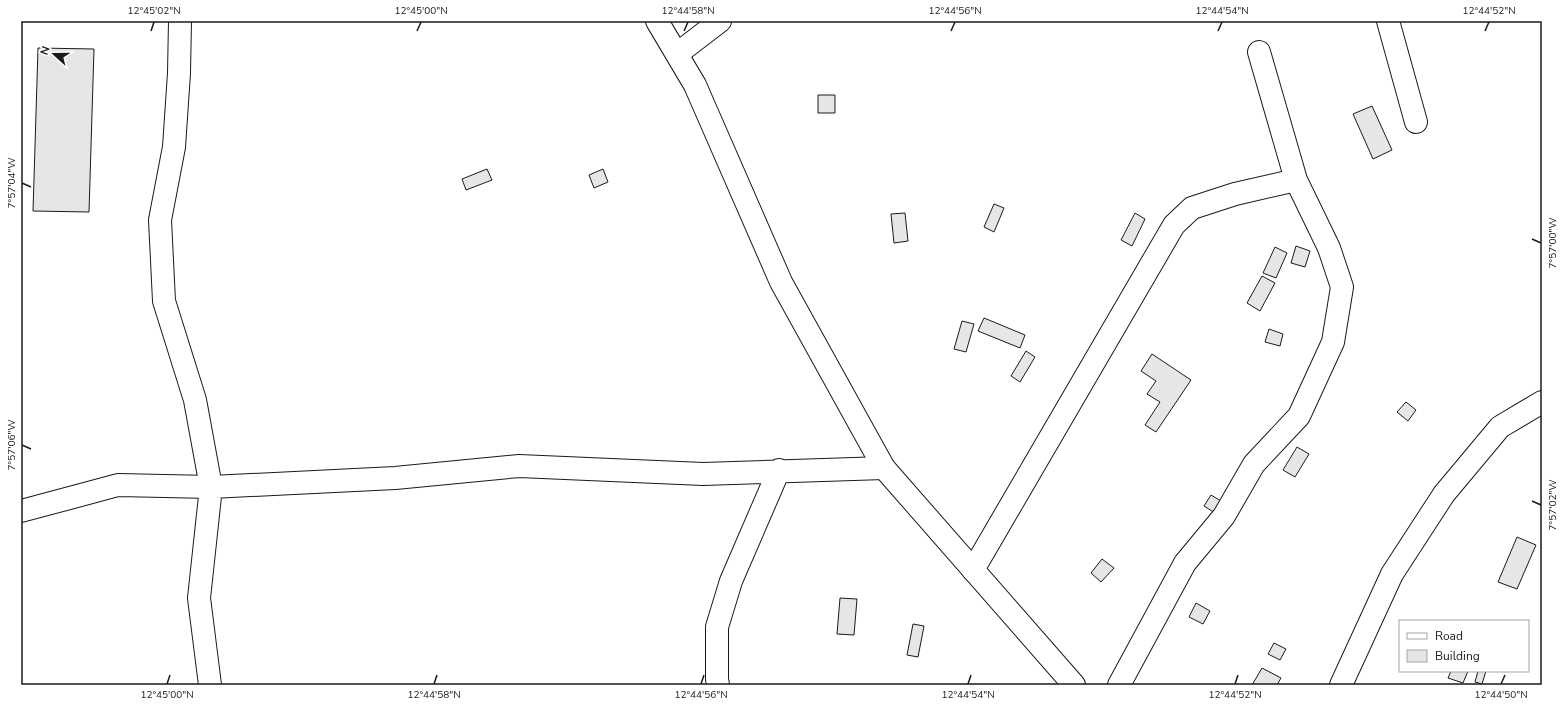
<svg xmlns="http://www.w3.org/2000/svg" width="1563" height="706" viewBox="0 0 1563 706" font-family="'Nunito Sans',sans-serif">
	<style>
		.building { fill: #e6e6e6; stroke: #1a1a1a }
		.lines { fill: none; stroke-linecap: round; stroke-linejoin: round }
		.minor-casing { stroke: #1a1a1a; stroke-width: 24 }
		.tertiary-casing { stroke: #1a1a1a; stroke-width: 24 }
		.minor { stroke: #fff; stroke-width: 22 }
		.tertiary { stroke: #fff; stroke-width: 22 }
		.ticks { fill: none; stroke: #1a1a1a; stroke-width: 1.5 }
		.neatline { fill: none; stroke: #1a1a1a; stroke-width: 1.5 }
		.ticks-label { font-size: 10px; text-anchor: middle; fill: #1a1a1a }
	</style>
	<rect width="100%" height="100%" fill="#fff"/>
	<!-- building -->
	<path class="building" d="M38,48L94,49L89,212L33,211Z
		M818,95H835V113H818Z
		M1372,106L1392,150L1373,159L1353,114Z
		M487,169L492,180L466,190L462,179Z
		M603,169L608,182L594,188L589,175Z
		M994,204L1004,208L994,232L984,227Z
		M905,213L908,241L894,243L891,214Z
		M1135,213L1145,219L1132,246L1121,240Z
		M1296,246L1310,251L1305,267L1291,263Z
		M1275,247L1287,253L1276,278L1263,273Z
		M1262,276L1275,283L1260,311L1247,303Z
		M984,318L1025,335L1020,348L978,331Z
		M962,321L974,324L966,352L954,349Z
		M1269,329L1283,334L1280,346L1265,342Z
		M1026,351L1035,357L1020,382L1011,376Z
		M1152,354L1191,380L1156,432L1145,425L1160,402L1147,394L1156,381L1141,371Z
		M1406,402L1416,410L1408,421L1397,412Z
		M1297,447L1309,454L1295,477L1283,470Z
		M1211,495L1221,501L1215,513L1204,506Z
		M1517,537L1536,545L1517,589L1498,582Z
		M1102,559L1114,568L1101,582L1091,573Z
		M840,598L857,599L854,635L837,634Z
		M1196,603L1210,611L1203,624L1189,617Z
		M913,624L924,626L918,657L907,655Z
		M1274,643L1286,649L1280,660L1268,654Z
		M1262,668L1281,678L1277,685H1252Z
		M1451,671H1468L1463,683L1448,678Z
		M1478,671H1486L1482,684L1475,682Z"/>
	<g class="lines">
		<!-- minor casing -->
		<g class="minor-casing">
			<path id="minor" d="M180,21L179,73L174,147L160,220L164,301L195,400L211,487L199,598L210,685
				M1388,21L1416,122
				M677,54L720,21
				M21,511L118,485L211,487L395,478L519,466L703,474L884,468
				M973,570L1174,225L1192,208L1235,194L1296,180
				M718,685L717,679V627L731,581L779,470
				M1119,685L1185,563L1224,516L1254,464L1299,416L1333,342L1342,287L1329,248L1296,180L1259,52
				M1341,685L1392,574L1444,494L1500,427L1542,402"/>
		</g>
		<!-- tertiary casing -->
		<g class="tertiary-casing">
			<path id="tertiary" d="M657,21L695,85L781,282L884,468L1074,685"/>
		</g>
		<!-- minor -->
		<use href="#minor" class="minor"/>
		<!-- tertiary -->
		<use href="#tertiary" class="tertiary"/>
	</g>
	<!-- ticks -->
	<path class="ticks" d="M151,31L154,22M417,31L421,22M684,31L688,22M951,31L955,22M1218,31L1222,22M1485,31L1489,22M22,183L31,187M1532,239L1541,243M22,445L31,449M1532,501L1541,505M167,684L170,675M434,684L437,675M701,684L704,675M968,684L971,675M1235,684L1238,675M1501,684L1505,675"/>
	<!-- border -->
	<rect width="1563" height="706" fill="none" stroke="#ffffff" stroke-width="44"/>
	<!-- legend -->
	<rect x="1399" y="620" width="130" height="52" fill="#ffffff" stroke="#a3a3a3"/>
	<rect x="1407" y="633" width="20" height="6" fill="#ffffff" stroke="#a3a3a3"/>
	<text x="1435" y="640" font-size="12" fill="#1a1a1a">Road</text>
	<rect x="1407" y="650" width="20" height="12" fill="#e6e6e6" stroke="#a3a3a3"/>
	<text x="1435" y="660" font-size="12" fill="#1a1a1a">Building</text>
	<!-- north arrow -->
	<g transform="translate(54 54) rotate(291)" stroke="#ffffff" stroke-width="3" paint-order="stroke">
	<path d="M0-3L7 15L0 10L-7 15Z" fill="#1a1a1a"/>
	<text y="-6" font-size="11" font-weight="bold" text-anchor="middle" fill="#1a1a1a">N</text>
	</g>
	<rect x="22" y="22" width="1519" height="662" class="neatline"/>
	<g class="ticks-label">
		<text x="154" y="14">12°45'02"N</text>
		<text x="421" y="14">12°45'00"N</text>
		<text x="688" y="14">12°44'58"N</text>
		<text x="955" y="14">12°44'56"N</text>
		<text x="1222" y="14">12°44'54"N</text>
		<text x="1489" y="14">12°44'52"N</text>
		<text transform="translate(11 183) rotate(-90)" y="4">7°57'04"W</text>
		<text transform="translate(1552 243) rotate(-90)" y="4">7°57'00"W</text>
		<text transform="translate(11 445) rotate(-90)" y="4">7°57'06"W</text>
		<text transform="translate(1552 505) rotate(-90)" y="4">7°57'02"W</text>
		<text x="167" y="698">12°45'00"N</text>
		<text x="434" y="698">12°44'58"N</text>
		<text x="701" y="698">12°44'56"N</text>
		<text x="968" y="698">12°44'54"N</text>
		<text x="1235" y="698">12°44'52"N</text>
		<text x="1501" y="698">12°44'50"N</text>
	</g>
</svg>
